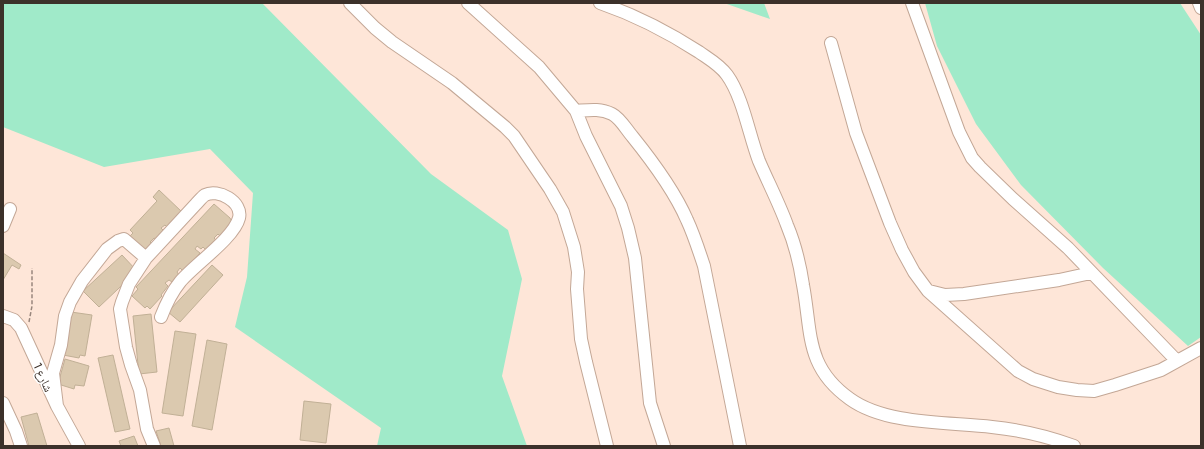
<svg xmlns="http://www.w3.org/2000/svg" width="1204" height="449" viewBox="0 0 1204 449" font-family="'Exo 2','Noto Naskh Arabic',sans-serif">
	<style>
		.green { fill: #a0eac9 }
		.building { fill: #dbc9af; stroke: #c1b096 }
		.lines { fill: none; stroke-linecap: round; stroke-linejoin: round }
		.minor-casing { stroke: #c3a796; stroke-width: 14 }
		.path { stroke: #99877d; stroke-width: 1.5; stroke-dasharray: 4 2; stroke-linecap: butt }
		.minor { stroke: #fff; stroke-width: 12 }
		.labels { text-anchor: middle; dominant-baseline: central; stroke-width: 3; stroke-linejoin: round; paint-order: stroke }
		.street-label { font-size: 12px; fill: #3c312a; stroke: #fff }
	</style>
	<rect width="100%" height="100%" fill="#fee6d8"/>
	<!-- green -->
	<path class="green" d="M3,3H262L431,174L508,230L522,279L502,376L527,446H377L381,428L235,327L247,277L253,193L210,149L104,167L3,127Z
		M724,3H764L770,19Z
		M925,3H1180L1201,35V337L1188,346L1103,268L1021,185L976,124L937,46Z"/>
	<!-- building -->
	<path class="building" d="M159,190L182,212L167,227L165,225L161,228L165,232L157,240L154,238L150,242L153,245L147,251L128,238L133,233L130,230L157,201L153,197Z
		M214,204L230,218L232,222L221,237L218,234L214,238L216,240L206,250L203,247L201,249L197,246L195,249L200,253L183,271L180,268L177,272L179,275L172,282L169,280L165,283L168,286L161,295L162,296L150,309L147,306L145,308L132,296L138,289L136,287Z
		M3,253L21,265L19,269L12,265L3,280Z
		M122,255L137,271L99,307L83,291Z
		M212,265L223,275L180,322L168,312Z
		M71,312L92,315L85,356L80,355L79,358L63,355Z
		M151,314L157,372L139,374L133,316Z
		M175,331L196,334L183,416L162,413Z
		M207,340L227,344L212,430L192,426Z
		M113,355L130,429L115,432L98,358Z
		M65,359L89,366L84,386L75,385L74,389L58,384Z
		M304,401L331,404L326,443L300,440Z
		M37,413L47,446H29L21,417Z
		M169,428L174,446H161L156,431Z
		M134,436L138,446H121L119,441Z"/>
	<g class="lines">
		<!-- minor casing -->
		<g class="minor-casing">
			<path id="minor" d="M350,3L375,28L392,42L452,83L505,127L514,136L550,189L563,212L574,247L578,272L577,289L581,339L586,362L607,446
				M468,3L539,67L576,111C589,110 600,108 612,114C620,118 626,129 632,136C653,162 674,190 687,220C694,235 699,251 704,266L740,446
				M600,3C635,15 668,32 699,52C709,59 720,65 727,75C743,97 749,135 759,161C768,182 779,203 787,225C795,244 800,265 803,285C812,333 805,367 850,399C886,425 949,422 992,427C1021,430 1047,436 1074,446
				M912,3L959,132L972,158L980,167L1013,199L1068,248L1177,361
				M1199,3L1201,8
				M831,43L856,133L890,223L902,250L914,272L928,291L1018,371L1033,379L1058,387L1077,390L1094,391L1115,385L1161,370L1201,348
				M576,111L586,136L621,206L628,228L635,258L650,403L664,446
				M3,226L10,209
				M146,258L196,204C199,201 202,197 205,195C218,188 243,202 239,218C234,238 194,265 180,282C171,293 166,304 161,317
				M929,291L945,295L964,294L1059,280L1091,273
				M3,316L14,320L21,328L57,406L79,446
				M3,403L16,431L21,446
				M57,406L53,373L61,345L65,316L70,302L82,281L107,249L118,241L124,239L146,258L129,284L122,302L120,309L126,347L131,365L140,390L147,429L154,446"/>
		</g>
		<!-- path -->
		<path class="path" d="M29,322L32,306V268"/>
		<!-- minor -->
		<use href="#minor" class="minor"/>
	</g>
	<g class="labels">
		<!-- street labels -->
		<g class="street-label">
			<text transform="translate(44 377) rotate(66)">شارع 1</text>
		</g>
	</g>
	<!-- border -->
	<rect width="1204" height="449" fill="none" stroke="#3c312a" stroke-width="8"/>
</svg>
